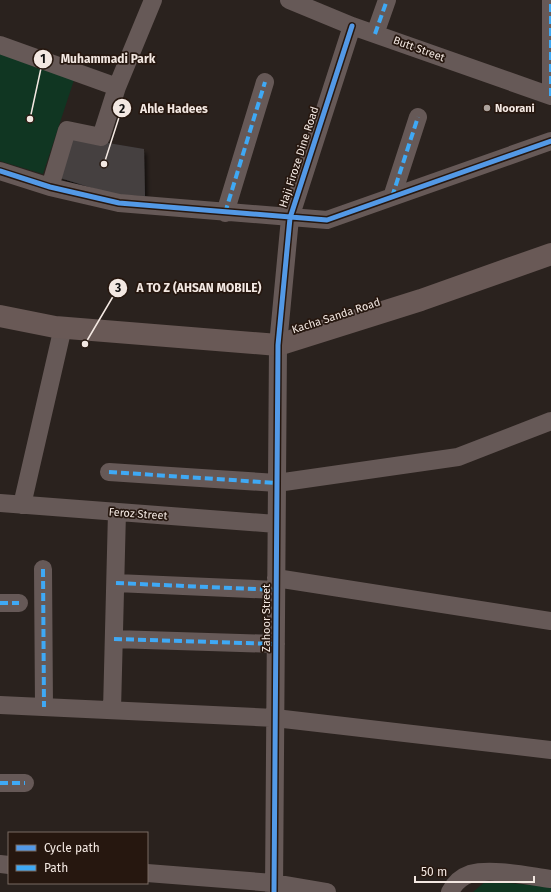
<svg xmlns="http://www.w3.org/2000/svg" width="551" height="892" viewBox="0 0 551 892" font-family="'Fira Sans',sans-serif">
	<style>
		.green { fill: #103622 }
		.building { fill: #444041; filter: url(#shadow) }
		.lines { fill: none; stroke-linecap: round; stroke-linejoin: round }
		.minor { stroke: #665957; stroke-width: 18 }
		.major { stroke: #695956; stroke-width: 22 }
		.quiet { stroke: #3fa9f5; stroke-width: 4; stroke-dasharray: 8 4; stroke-linecap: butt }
		.cycleway-casing { stroke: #26170f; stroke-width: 8 }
		.cycleway { stroke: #5399e6; stroke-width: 5 }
		.poi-dot { fill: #ada39d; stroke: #26170f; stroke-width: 1.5 }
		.labels { text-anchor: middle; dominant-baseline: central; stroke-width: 3.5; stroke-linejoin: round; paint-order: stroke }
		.street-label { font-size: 11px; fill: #f3e8e2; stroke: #26170f }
		.poi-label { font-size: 11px; font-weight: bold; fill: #f3e8e2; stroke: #26170f; text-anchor: start }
		.leader { fill: none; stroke: #f3e8e2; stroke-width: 1.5 }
		.callout-dot { fill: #f3e8e2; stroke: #26170f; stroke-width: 1.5 }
		.mark-label { font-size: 12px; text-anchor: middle; font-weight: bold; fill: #111 }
		.callout-label { font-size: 12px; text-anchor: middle; font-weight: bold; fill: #f3e8e2; stroke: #26170f; stroke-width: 3.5; stroke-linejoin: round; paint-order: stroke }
	</style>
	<defs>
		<filter id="shadow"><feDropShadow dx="2.5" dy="4.5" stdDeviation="2" flood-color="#0009"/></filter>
	</defs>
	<rect width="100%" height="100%" fill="#2a221e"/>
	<!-- green -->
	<path class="green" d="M0,51L75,77L43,174L0,161Z
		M486,881L551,887V892H473Z"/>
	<!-- building -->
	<path class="building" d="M72,137L144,149L145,196L115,195L60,178Z"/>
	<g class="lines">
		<!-- minor -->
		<path class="minor" d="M289,0L352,26L551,96
			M375,34L387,0
			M0,45L117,87
			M551,96V0
			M0,171L50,187L119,203L327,220L551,141
			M50,187L67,130L101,137L117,87L153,0
			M392,197L418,117
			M225,213L265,82
			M109,472L277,483L458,457L551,421
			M0,503L276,524
			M22,505L63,327
			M43,569L44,707
			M276,578L551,621
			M116,583L276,590
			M0,603H19
			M114,639L276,644
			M0,705L275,718L551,750
			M112,710L117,512
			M0,783H25
			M0,864L9,865
			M147,873L274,883L327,892
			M274,892L278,345L290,218L352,26
			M450,892C454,884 461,877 470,874C492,868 528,876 551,879"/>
		<!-- major -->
		<path class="major" d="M0,316L55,327L278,345L421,300L551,254"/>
		<!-- quiet -->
		<path class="quiet" d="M375,34L387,0
			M551,96V0
			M392,197L418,117
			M225,213L265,82
			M109,472L277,483
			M43,569L44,707
			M116,583L276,590
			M0,603H19
			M114,639L276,644
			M0,783H25"/>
		<!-- cycleway casing -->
		<g class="cycleway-casing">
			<path id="cycleway" d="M0,171L50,187L119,203L327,220L551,141
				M274,892L278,345L290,218L352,26"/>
		</g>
		<!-- cycleway -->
		<use href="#cycleway" class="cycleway"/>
	</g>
	<!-- markers -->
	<circle class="poi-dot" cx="487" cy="108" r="4"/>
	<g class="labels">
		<!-- street labels -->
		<g class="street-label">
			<text transform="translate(419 49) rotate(20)">Butt Street</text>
			<text transform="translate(299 157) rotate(-72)">Haji Firoze Dine Road</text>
			<text transform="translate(336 316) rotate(-18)">Kacha Sanda Road</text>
			<text transform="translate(138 514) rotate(4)">Feroz Street</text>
			<text transform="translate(266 618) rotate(-90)">Zahoor Street</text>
		</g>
		<!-- poi labels -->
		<g class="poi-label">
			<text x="495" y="108">Noorani</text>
		</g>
	</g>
	<!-- callouts -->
	<path class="leader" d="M30 119L43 59M104 164L122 108M85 344L118 288"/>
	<g class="callout-dot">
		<circle cx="30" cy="119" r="4"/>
		<circle cx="104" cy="164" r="4"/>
		<circle cx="85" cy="344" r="4"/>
		<circle cx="43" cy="59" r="10"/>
		<circle cx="122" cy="108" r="10"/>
		<circle cx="118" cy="288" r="10"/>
	</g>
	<g class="mark-label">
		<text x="43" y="63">1</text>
		<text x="122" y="113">2</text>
		<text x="118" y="292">3</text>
	</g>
	<g class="callout-label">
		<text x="108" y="63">Muhammadi Park</text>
		<text x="174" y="113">Ahle Hadees</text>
		<text x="199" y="292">A TO Z (AHSAN MOBILE)</text>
	</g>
	<!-- legend -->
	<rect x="8" y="832" width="140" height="52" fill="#26170f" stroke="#786b63"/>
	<rect x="16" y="845" width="20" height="6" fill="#5399e6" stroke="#786b63"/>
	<text x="44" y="852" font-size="12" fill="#f3e8e2">Cycle path</text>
	<rect x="16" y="865" width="20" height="6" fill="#3fa9f5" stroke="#786b63"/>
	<text x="44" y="872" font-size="12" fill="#f3e8e2">Path</text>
	<!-- scale -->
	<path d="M415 876v6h119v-6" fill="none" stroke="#f3e8e2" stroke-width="2"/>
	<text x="421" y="876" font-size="12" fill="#f3e8e2" stroke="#26170f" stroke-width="3" paint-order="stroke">50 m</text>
</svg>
